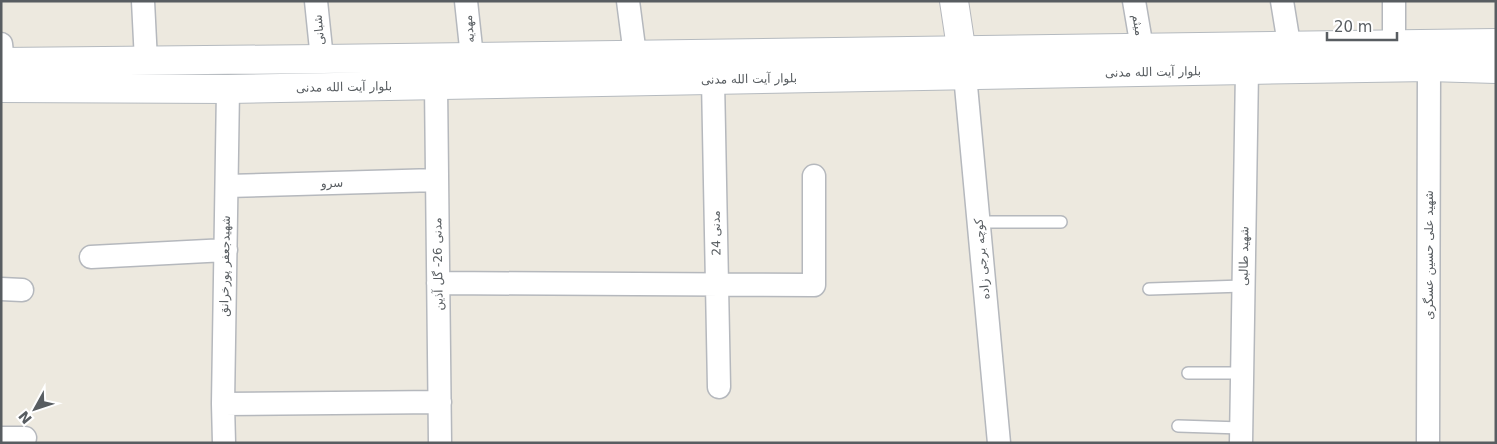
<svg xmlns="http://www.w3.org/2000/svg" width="1497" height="444" viewBox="0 0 1497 444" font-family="'DejaVu Sans',Cairo,sans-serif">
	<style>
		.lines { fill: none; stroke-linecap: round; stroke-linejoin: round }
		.service-casing { stroke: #b5b8bd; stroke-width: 14 }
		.minor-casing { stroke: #b5b8bd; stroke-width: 25 }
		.tertiary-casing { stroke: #b5b8bd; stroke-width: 30 }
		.secondary-casing { stroke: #b5babf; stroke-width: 30 }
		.service { stroke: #fff; stroke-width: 11 }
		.minor { stroke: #fff; stroke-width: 22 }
		.tertiary { stroke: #fff; stroke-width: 28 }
		.secondary { stroke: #fff; stroke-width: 28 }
		.labels { text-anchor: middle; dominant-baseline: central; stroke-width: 4; stroke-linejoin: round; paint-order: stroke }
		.street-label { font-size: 12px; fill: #585d61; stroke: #fff }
	</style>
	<rect width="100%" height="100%" fill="#ede9df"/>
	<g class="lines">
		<!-- service casing -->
		<g class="service-casing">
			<path id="service" d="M979,222H1061
				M1149,289L1243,286
				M1188,373H1242
				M1178,426L1241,428"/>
		</g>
		<!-- minor casing -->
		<g class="minor-casing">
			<path id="minor" d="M143,1L146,61
				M316,1L322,59
				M466,1L472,57
				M628,1L635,55
				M1134,1L1142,48
				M1282,1L1289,44
				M1394,43V1
				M1,44L3,62
				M965,75L999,443
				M713,80L719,387
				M436,85L440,443
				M227,186L437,180
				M91,257L226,250
				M438,283L814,285V176
				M1,289L22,290
				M223,404L440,402
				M1,438H25
				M224,443L223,404L228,89
				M1241,443L1247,70
				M1428,443L1429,67"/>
		</g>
		<!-- tertiary casing -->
		<g class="tertiary-casing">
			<path id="tertiary" d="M954,1L965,74"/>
		</g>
		<!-- secondary casing -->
		<g class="secondary-casing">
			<path id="secondary" d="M1,62L322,59L1496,43
				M1,88L228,89L1247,70L1429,67L1496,69"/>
		</g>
		<!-- service -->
		<use href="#service" class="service"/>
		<!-- minor -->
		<use href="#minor" class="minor"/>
		<!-- tertiary -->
		<use href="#tertiary" class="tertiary"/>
		<!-- secondary -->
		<use href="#secondary" class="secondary"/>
	</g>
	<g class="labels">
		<!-- street labels -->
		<g class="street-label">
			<text transform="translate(1138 25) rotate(80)">میثم</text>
			<text transform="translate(469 29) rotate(-95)">مهدیه</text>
			<text transform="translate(319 30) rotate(-96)">شبانی</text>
			<text transform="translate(1153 72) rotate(-1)">بلوار آیت الله مدنی</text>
			<text transform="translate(749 79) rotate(-1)">بلوار آیت الله مدنی</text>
			<text transform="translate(344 87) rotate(-1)">بلوار آیت الله مدنی</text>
			<text transform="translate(332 183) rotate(-2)">سرو</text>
			<text transform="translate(716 233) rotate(-91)">مدنی 24</text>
			<text transform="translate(1429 255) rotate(-90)">شهید علی حسین عسگری</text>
			<text transform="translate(1244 256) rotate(-89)">شهید طالبی</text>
			<text transform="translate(982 259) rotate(-95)">کوچه برجى زاده</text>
			<text transform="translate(438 264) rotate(-91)">مدنی 26- گل آذین</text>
			<text transform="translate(225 266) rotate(-89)">شهیدجعفر پورخرانق</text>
		</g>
	</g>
	<!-- border -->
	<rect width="1497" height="444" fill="none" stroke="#585d61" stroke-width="5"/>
	<!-- north arrow -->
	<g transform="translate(35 409) rotate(230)" stroke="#ffffff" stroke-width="4" paint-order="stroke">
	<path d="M0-4L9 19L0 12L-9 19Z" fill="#585d61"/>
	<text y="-8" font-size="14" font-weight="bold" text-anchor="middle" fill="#585d61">N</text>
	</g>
	<!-- scale -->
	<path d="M1327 32v8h70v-8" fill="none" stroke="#585d61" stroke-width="2.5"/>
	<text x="1334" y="32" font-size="15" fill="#585d61" stroke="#ffffff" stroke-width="4" paint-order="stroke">20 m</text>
</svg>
